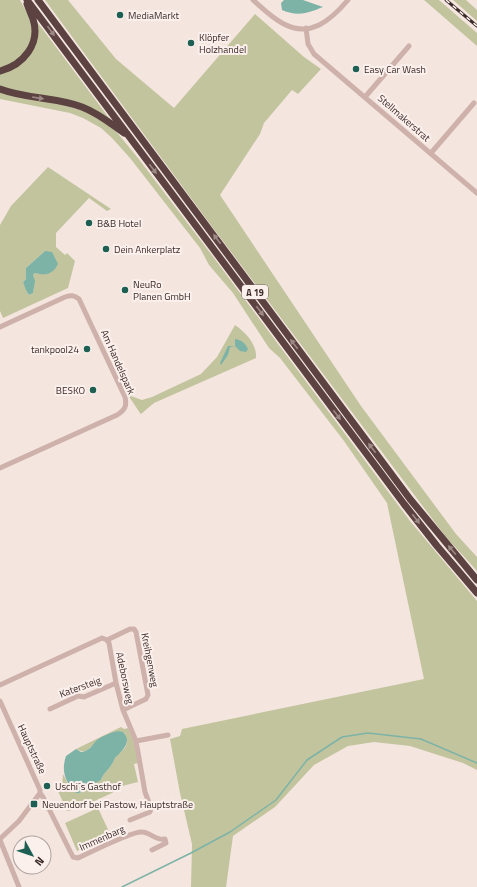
<svg xmlns="http://www.w3.org/2000/svg" width="477" height="887" viewBox="0 0 477 887" font-family="'Titillium Web',sans-serif">
	<style>
		.green { fill: #c2c49e; fill-rule: evenodd }
		.water { fill: #7db3a7 }
		.lines { fill: none; stroke-linecap: round; stroke-linejoin: round }
		.stream { stroke: #7db3a7; stroke-width: 1.5 }
		.minor { stroke: #cdb1aa; stroke-width: 5 }
		.highway { stroke: #5c4241; stroke-width: 7 }
		.rail-casing { stroke: #3b2b2a; stroke-width: 3 }
		.rail { stroke: #fbf0ec; stroke-width: 1.5; stroke-dasharray: 4.5; stroke-linecap: butt }
		.oneway { fill: #9c8885 }
		.poi-dot { fill: #1d5f52; stroke: #fbf0ec; stroke-width: 1.5 }
		.labels { text-anchor: middle; dominant-baseline: central; stroke-width: 4; stroke-linejoin: round; paint-order: stroke }
		.shield { fill: #fbf0ec; stroke: #756664; stroke-width: 1 }
		.shield-label { font-size: 9px; font-weight: bold; fill: #3b2b2a }
		.poi-label { font-size: 10px; fill: #3b2b2a; stroke: #fbf0ec; text-anchor: start }
		.street-label { font-size: 10px; fill: #3b2b2a; stroke: #fbf0ec }
	</style>
	<rect width="100%" height="100%" fill="#f4e5df"/>
	<!-- green -->
	<path class="green" d="M0,0H20L32,22V34L30,43L21,58L0,69Z
		M45,0H68L116,59L174,108L255,14L304,57L321,69L298,94L292,90L264,123L260,134L220,195L361,406L456,534L477,557V571L446,537L210,224Z
		M424,0H439L477,33V46Z
		M453,0H466L477,10V21Z
		M35,19L112,122L107,118L31,95L0,87V73L27,58Z
		M0,91L61,103L85,110L115,130L138,158L211,254L410,521L477,601V770L463,763L410,746L374,742L348,746L314,765L275,807L233,836L226,887H191L192,844L180,793L170,739L180,736L182,729L424,679L387,503L344,441L280,358L269,348L233,293L209,265L200,248L130,158L112,138L101,128L83,118L70,113L0,99Z
		M48,167L111,209L107,211L89,198L56,233V247L65,255L67,253L75,261L68,288L3,318L0,311V225L11,206ZM45,251L40,274L35,273L33,275L34,281L33,293L29,295L23,282L26,279V268Z
		M235,325C246,333 257,344 256,358L154,403L141,414L140,413L128,395L142,400L152,397L201,374L217,357Z
		M121,727L124,729L128,728L134,742L138,763L134,764L138,782L122,786L112,793L77,809L67,811L58,791L62,785L63,774L69,786L76,793L83,792L90,785L101,780C103,773 109,770 112,764C115,759 111,763 115,758C120,751 130,748 126,737C125,733 123,732 119,731C112,735 105,738 98,741C90,745 89,756 76,749Z
		M98,808L111,836L77,851L65,823Z"/>
	<!-- water -->
	<path class="water" d="M284,0H303L323,7C308,13 298,17 282,10L281,3Z
		M45,251L52,252L58,264C53,274 46,276 35,273L33,275L35,281L33,293L29,295L26,290L23,282L26,279V268Z
		M235,339C242,340 245,343 248,349L246,352L240,351L235,346L230,347L228,355L221,365L220,363L228,346H235Z
		M119,731L123,732C132,741 124,749 117,756C114,758 114,761 112,764C109,770 103,773 101,780C98,782 95,783 91,785C85,788 83,794 76,793C65,782 61,771 66,756L76,749L81,752C90,751 91,746 97,740C102,736 112,732 119,731Z"/>
	<g class="lines">
		<!-- stream -->
		<path class="stream" d="M122,887L191,853L230,832L276,800L307,760L342,737L368,733L421,739L477,763"/>
		<!-- minor -->
		<path class="minor" d="M253,0C262,8 271,17 282,23C310,39 331,20 348,0
			M306,28L308,44L314,54L477,193
			M365,97L409,46
			M431,153L474,103
			M0,327L65,297C71,295 74,295 79,299L125,397C127,406 125,410 117,415L0,468
			M107,640L109,643L116,683L123,710L136,741L145,792L151,808L150,812L130,820
			M107,640L130,629H134L136,632L148,695L146,699L123,710
			M0,685L102,638L107,640
			M0,701L40,790V793L19,821L0,839
			M50,709L78,696L84,697L116,683
			M136,741L168,735
			M40,793L43,797L73,857L78,858C89,853 132,831 142,832C150,832 156,841 165,839L166,843L152,850
			M0,840L19,887"/>
		<!-- highway -->
		<path class="highway" d="M27,0L404,504L437,546L477,593
			M38,0L410,499L477,580
			M0,71C23,65 41,44 33,19C31,14 29,9 27,4
			M0,89C26,99 56,97 82,107C98,113 110,123 124,133"/>
		<!-- rail casing -->
		<g class="rail-casing">
			<path id="rail" d="M446,0L477,26"/>
		</g>
		<!-- rail -->
		<use href="#rail" class="rail"/>
	</g>
	<!-- one-way arrows -->
	<defs><path id="oneway-solid" d="M-6-.8H1V-3.2L6.5 0L1 3.2V.8H-6Z"/></defs>
	<g class="oneway">
		<use href="#oneway-solid" transform="translate(51 31) rotate(54)"/>
		<use href="#oneway-solid" transform="translate(38 98) rotate(9)"/>
		<use href="#oneway-solid" transform="translate(153 169) rotate(53)"/>
		<use href="#oneway-solid" transform="translate(217 239) rotate(-127)"/>
		<use href="#oneway-solid" transform="translate(260 311) rotate(53)"/>
		<use href="#oneway-solid" transform="translate(294 344) rotate(-127)"/>
		<use href="#oneway-solid" transform="translate(337 415) rotate(53)"/>
		<use href="#oneway-solid" transform="translate(372 448) rotate(-127)"/>
		<use href="#oneway-solid" transform="translate(416 519) rotate(52)"/>
		<use href="#oneway-solid" transform="translate(452 550) rotate(-130)"/>
	</g>
	<!-- markers -->
	<g class="poi-dot">
		<circle cx="120" cy="15" r="4"/>
		<circle cx="191" cy="43" r="4"/>
		<circle cx="356" cy="69" r="4"/>
		<circle cx="89" cy="223" r="4"/>
		<circle cx="106" cy="249" r="4"/>
		<circle cx="125" cy="290" r="4"/>
		<circle cx="87" cy="349" r="4"/>
		<circle cx="93" cy="390" r="4"/>
		<circle cx="47" cy="786" r="4"/>
		<rect x="30" y="800" width="8" height="8" rx="2"/>
	</g>
	<g class="labels">
		<!-- shield labels -->
		<rect class="shield" x="242" y="285" width="26" height="14" rx="3"/>
		<g class="shield-label">
			<text x="255" y="292">A 19</text>
		</g>
		<!-- poi labels -->
		<g class="poi-label">
			<text x="128" y="15">MediaMarkt</text>
			<text x="199" y="37">Klöpfer<tspan x="199" dy="12">Holzhandel</tspan></text>
			<text x="364" y="69">Easy Car Wash</text>
			<text x="97" y="223">B&amp;B Hotel</text>
			<text x="114" y="249">Dein Ankerplatz</text>
			<text x="133" y="284">NeuRo<tspan x="133" dy="12">Planen GmbH</tspan></text>
			<text x="79" y="349" text-anchor="end">tankpool24</text>
			<text x="85" y="390" text-anchor="end">BESKO</text>
			<text x="55" y="786">Uschi´s Gasthof</text>
			<text x="42" y="804">Neuendorf bei Pastow, Hauptstraße</text>
		</g>
		<!-- street labels -->
		<g class="street-label">
			<text transform="translate(404 118) rotate(41)">Stellmakerstrat</text>
			<text transform="translate(118 362) rotate(66)">Am Handelspark</text>
			<text transform="translate(150 660) rotate(79)">Kreihgenweg</text>
			<text transform="translate(125 678) rotate(78)">Adeborsweg</text>
			<text transform="translate(80 687) rotate(-20)">Katersteig</text>
			<text transform="translate(32 749) rotate(65)">Hauptstraße</text>
			<text transform="translate(102 838) rotate(-24)">Immenbarg</text>
		</g>
	</g>
	<!-- north arrow -->
	<g transform="translate(32 855) rotate(130)"><circle r="19" fill="#fbf0ec" stroke="#aea19e"/>
	<path d="M0-3L7 15L0 10L-7 15Z" fill="#1d5f52"/>
	<text y="-6" font-size="11" font-weight="bold" text-anchor="middle" fill="#3b2b2a">N</text>
	</g>
</svg>
